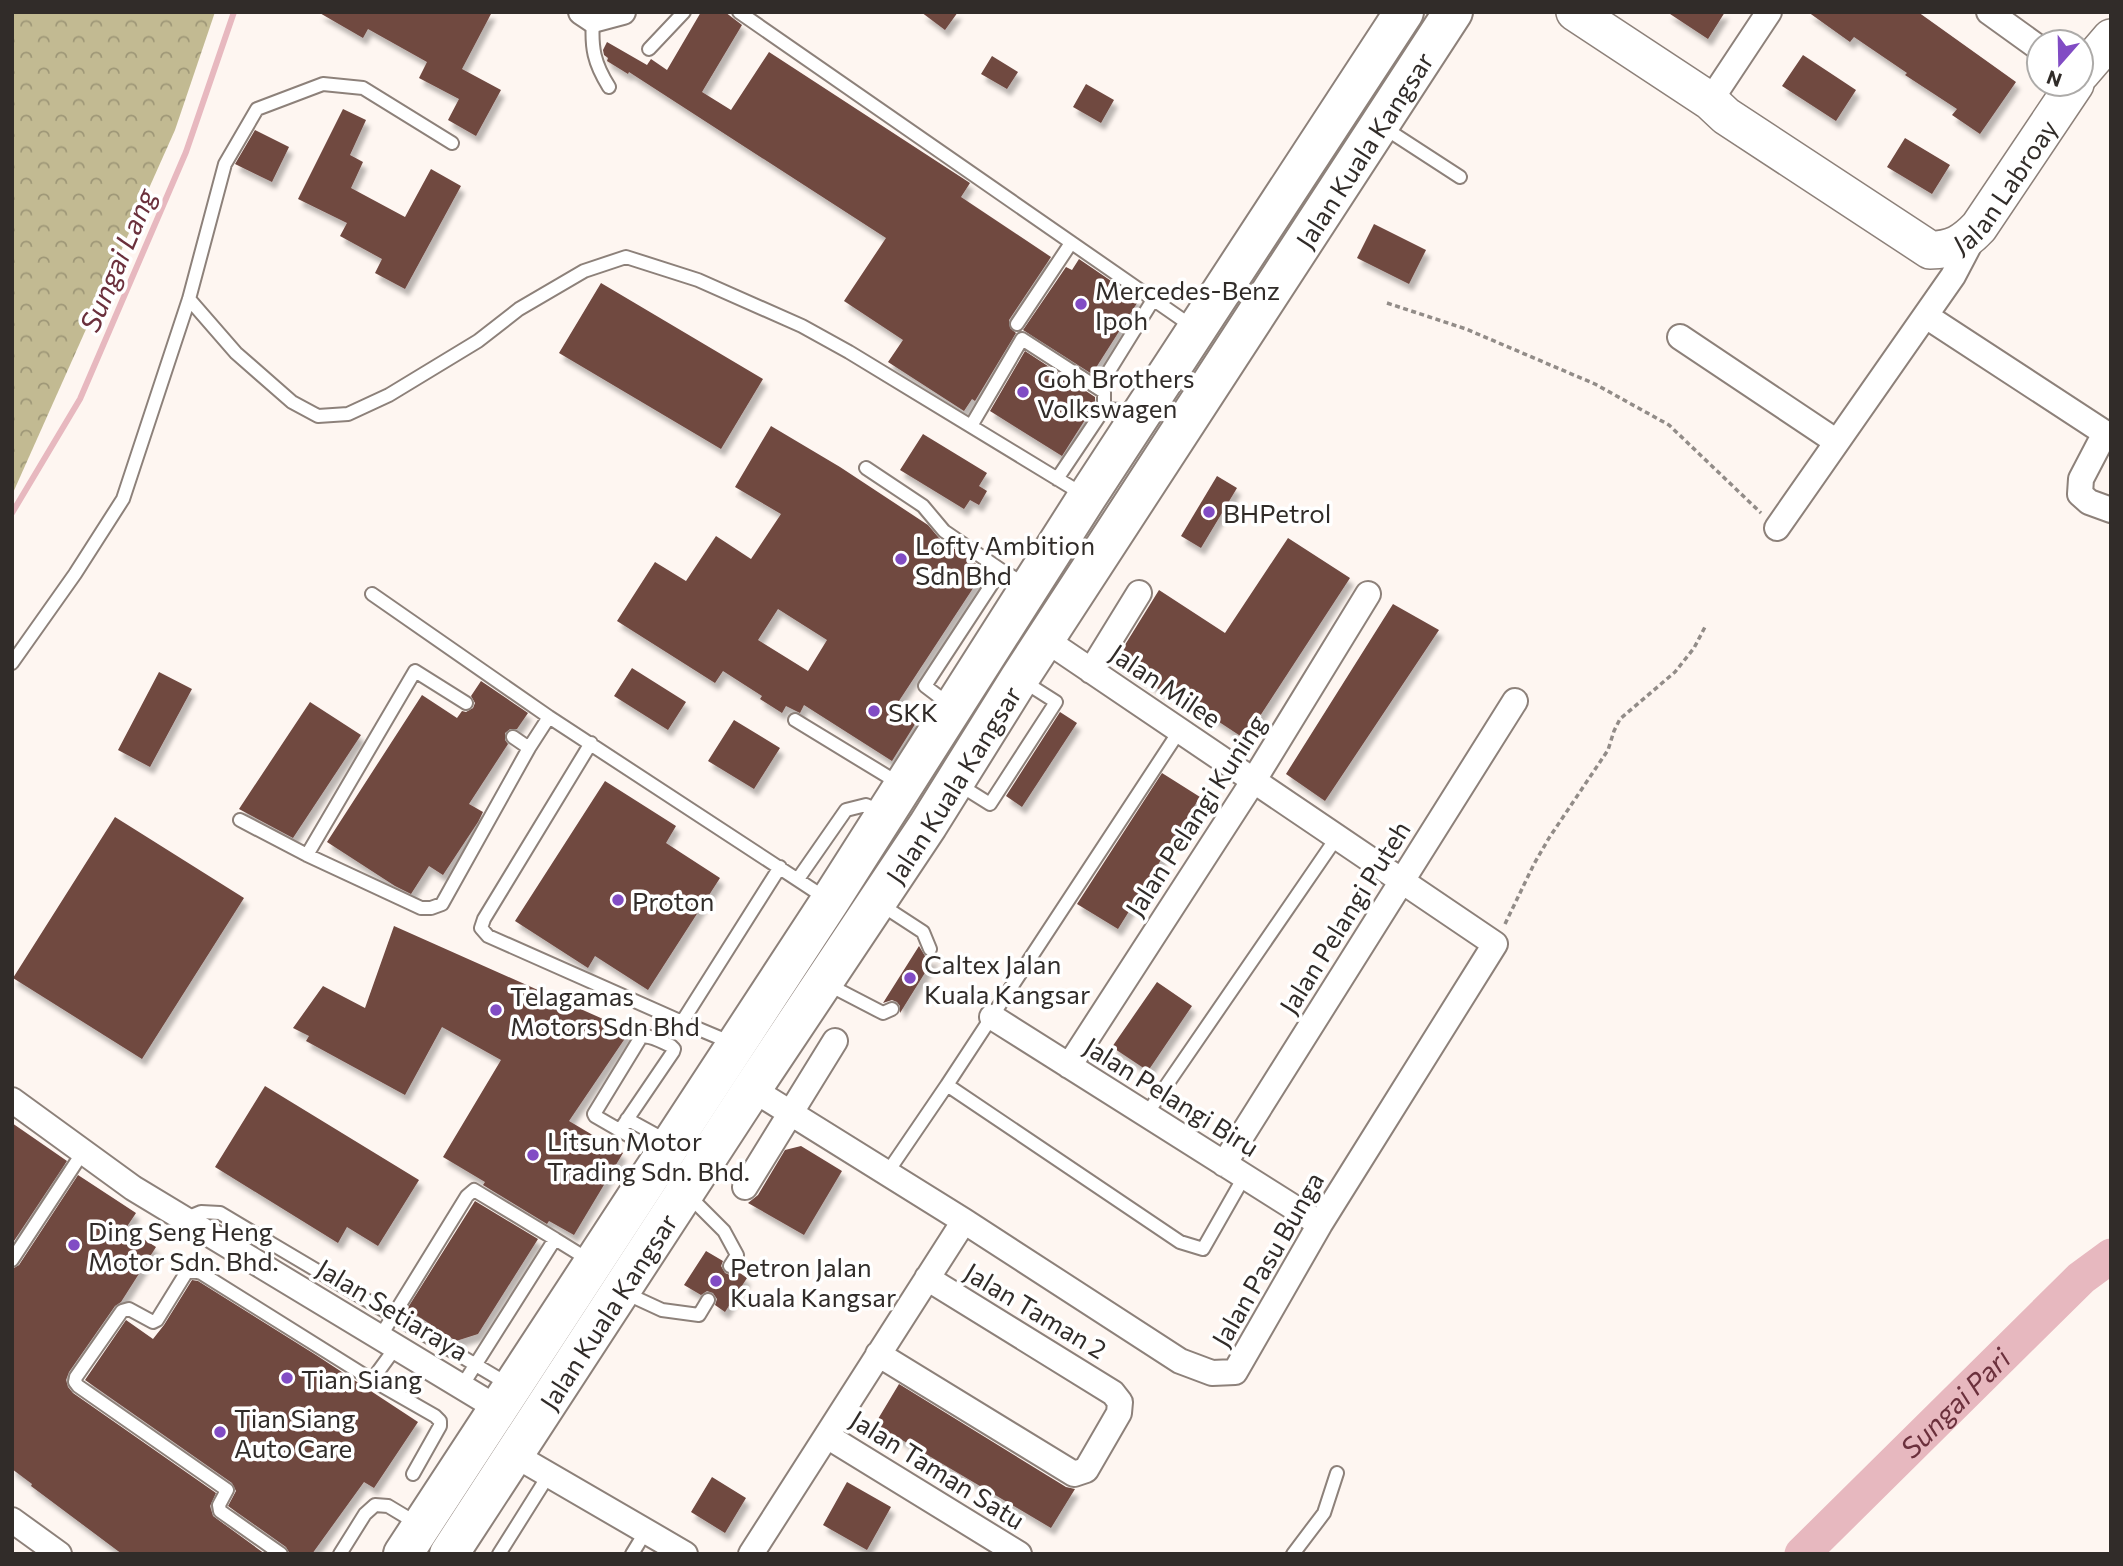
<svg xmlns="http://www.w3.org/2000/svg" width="2123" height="1566" viewBox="0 0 2123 1566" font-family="Commissioner,sans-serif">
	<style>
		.forest { fill: url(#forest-crowns) }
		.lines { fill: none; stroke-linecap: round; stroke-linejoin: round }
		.stream { stroke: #e7b8bf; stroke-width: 6 }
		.river { stroke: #e7b8bf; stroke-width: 35 }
		.building { fill: #6f4841; fill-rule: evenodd; filter: url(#shadow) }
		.lane-casing { stroke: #8d817a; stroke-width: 16 }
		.street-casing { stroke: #8d817a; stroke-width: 28 }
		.primary-casing { stroke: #8d817a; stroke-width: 40 }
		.highway-casing { stroke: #8d817a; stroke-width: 42 }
		.path { stroke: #928c88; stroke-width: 3.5; stroke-dasharray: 5 3.5; stroke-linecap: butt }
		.lane { stroke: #fff; stroke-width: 12 }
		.street { stroke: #fff; stroke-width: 24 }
		.primary { stroke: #fff; stroke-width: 37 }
		.highway { stroke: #fff; stroke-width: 38 }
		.poi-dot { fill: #814cc4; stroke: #fff; stroke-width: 2.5 }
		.labels { text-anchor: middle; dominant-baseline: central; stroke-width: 7; stroke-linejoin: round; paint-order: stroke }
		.street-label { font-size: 26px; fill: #312c29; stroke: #fff }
		.poi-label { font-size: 26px; fill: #312c29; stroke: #fff; text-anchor: start }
		.water-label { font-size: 28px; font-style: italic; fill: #6b303c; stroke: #fff }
	</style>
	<defs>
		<pattern id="forest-crowns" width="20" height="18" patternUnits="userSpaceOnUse" patternTransform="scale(1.75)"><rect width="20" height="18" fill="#c2ba92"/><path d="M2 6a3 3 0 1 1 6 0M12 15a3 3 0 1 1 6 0" fill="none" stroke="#9e9777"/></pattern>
		<filter id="shadow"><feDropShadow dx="4" dy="7" stdDeviation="2" flood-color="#0004"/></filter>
	</defs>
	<rect width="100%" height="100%" fill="#fef6f1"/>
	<!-- forest -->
	<path class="forest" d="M12,12H215L175,130L12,495Z"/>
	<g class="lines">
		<!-- stream -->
		<path class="stream" d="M12,513L80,399L186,152L234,12"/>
		<!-- river -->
		<path class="river" id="s1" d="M1802,1554L2081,1278L2111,1256"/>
	</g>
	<!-- building -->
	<path class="building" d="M318,12H492L462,69L501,90L476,136L448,120L459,99L419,78L427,62L368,29L363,38Z
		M701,12H725L742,25L702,92L731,110L769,52L970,183L961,197L1051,257L1009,320L1010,328L1016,333L975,401L972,399L964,411L888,362L903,340L844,301L886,238L629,72L628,74L607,61L608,58L604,55L603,50L607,42L647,65L651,59L667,70Z
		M921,12H958L945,30Z
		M1667,12H1725L1708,39Z
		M1808,12H1918L2016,82L1980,134L1952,115L1957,109L1905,75L1907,73L1854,37L1850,42Z
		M1803,55L1856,90L1836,121L1782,86Z
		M992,56L1018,72L1007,89L981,74Z
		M1086,84L1114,100L1101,123L1073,107Z
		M343,109L366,120L350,155L363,162L351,188L405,217L431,169L461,186L405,289L375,273L382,259L340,236L347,223L298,199Z
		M255,130L289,147L272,182L235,164Z
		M1905,138L1950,165L1932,194L1887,167Z
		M1374,224L1426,250L1409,284L1357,258Z
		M1079,259L1139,300L1092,374L1023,330L1066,267L1072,270Z
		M601,283L763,379L721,449L559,353Z
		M1025,351L1095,397V404L1062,456L990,411Z
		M771,426L840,467L928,525L939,538L985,570L895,707L917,721L892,761L804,705L800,713L786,706L782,713L760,699L762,696L723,671L715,683L617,621L655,562L686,581L716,536L751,559L781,514L735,487ZM778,609L827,640L808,671L758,640Z
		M923,434L987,473L979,486L987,491L979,505L970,500L964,509L900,470Z
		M1217,476L1237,488L1201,548L1181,536Z
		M1288,538L1350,578L1245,739L1169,689L1166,694L1115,661L1159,590L1225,633Z
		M1393,604L1439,630L1325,801L1286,774Z
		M632,668L686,702L668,730L614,696Z
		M159,672L192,689L150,767L118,750Z
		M481,681L528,713L517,729H510L505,733V740L508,744L469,804L483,812L478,822L443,875L429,866L411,894L395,886L327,842L422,695L457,718L462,711L466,712L473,708L475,703L471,696Z
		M310,702L361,735L293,838L239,809Z
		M1060,712L1077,723L1022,807L1006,796Z
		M734,720L780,748L754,789L708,761Z
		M1162,773L1200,797L1118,929L1077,904Z
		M605,781L676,826L666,843L720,878L648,990L595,956L588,968L515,921Z
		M115,817L244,898L142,1059L13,978Z
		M394,926L630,1031L569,1121L623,1153L574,1235L549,1221L547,1224L483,1185L485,1182L443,1157L501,1060L442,1027L405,1095L306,1041L309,1036L293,1028L323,986L365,1008Z
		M919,946L925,956L930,958L936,955L900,1013V1006L897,1002L892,1000L883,1003Z
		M1157,982L1192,1006L1148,1071L1112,1047Z
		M265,1086L419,1180L378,1246L347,1227L338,1243L215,1167Z
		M12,1123L67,1161L12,1244Z
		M801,1146L842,1171L804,1235L748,1203L758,1195L785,1150Z
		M78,1175L136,1213L126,1228L156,1247L121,1302L115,1306L69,1372L66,1380L68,1387L73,1393L216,1493L210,1506L213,1516L265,1554H122L31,1486L32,1484L12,1469V1269L19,1265Z
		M475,1201L538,1239L478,1334L456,1341L407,1309Z
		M706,1251L723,1261L721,1266L725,1273L730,1275L737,1271L747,1278L725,1312L715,1305L717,1299L713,1293L707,1291L701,1295L684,1285Z
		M192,1280L198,1281L316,1355L418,1422L374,1488L364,1482L312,1554H290L286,1547L228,1506L236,1491L232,1483L85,1380L126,1320L153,1339L164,1325Z
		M899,1384L1066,1487L1075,1489L1051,1528L875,1424Z
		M712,1477L746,1498L725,1533L691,1512Z
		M847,1482L891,1507L867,1550L823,1525Z"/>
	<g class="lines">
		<!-- lane casing -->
		<g class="lane-casing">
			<path id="lane" d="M739,12L1193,327
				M593,20C591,48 594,63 609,87
				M649,49L684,12
				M1383,127L1460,177
				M189,299L236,353L292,402L318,416L348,414L389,395L478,341L519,309L584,271L626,257L698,280L802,326L849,352L1084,495
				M1017,324L1071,243
				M1109,371L1153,300
				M971,426L1022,339L1104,392V409
				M866,468L923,506L944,531L1001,570
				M1057,479L1104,409L1138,411
				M372,594L549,717L827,899
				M12,663L75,574L123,499L189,299L225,164L257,109L323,84L363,88L452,143
				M466,703L415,671L307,855L421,908H431L442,904L529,748
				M950,705L925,686L1001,570L1026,585
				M795,720L900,784
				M1180,730L947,1085L1180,1242L1203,1249L1244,1177
				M513,737L529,748L549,717
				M591,743L484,919L481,928L488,936L682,1022
				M958,784L990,804L1056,702L1023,681
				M240,820L307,855
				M798,879L846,810L866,805L882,812
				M880,904L923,932L930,949
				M827,984L883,1013L892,1009
				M732,1043L682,1022L780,867
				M1146,1115L1337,837
				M627,1119L667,1141
				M620,1130L673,1052L674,1049L671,1046C662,1042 650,1034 641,1037L594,1114L595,1116C616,1128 638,1141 659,1153
				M887,1173L947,1085
				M688,1195L724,1231L737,1255L730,1266
				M184,1219L201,1212L220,1213L508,1384
				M12,1260L83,1152
				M623,1292L662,1310L699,1315L708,1300
				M380,1337L467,1196L474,1190L555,1239
				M396,1347L372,1380L435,1416L440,1421V1426L413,1474
				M462,1386L555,1239L589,1260
				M281,1554L220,1511L219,1505L227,1490L78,1386L75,1382L76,1377L122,1311L129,1309L153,1322L157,1320L186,1273L193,1271L201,1273L372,1380
				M340,1554L365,1514L375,1505L388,1506L418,1524
				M499,1554L548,1476
				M632,1554L646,1531
				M1293,1554L1324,1513L1337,1473"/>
		</g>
		<!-- street casing -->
		<g class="street-casing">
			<path id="street" d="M581,12L593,20L623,12
				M1989,12L2039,48
				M1710,101L1769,12
				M1926,316L2105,433L2081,479L2080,494L2089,502L2111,510
				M1680,337L1837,442
				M1777,528L1953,276L1974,236
				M1091,671L1139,593
				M992,1017L1320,1224
				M1069,1066L1254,780L1368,594
				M752,1089L964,1221L1180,1361L1212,1373L1235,1372L1320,1224L1495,944L1046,640
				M12,1100L133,1188L497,1408
				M1224,1164L1515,701
				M745,1187L835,1041
				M878,1354L1074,1474L1086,1470L1119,1413L1120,1402L1113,1393L927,1278
				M827,1436L1019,1554
				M513,1454L685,1554
				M12,1520L59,1554
				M751,1554L964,1221"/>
		</g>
		<!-- primary casing -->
		<g class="primary-casing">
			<g id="primary">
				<path id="s2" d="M1575,12L1710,101L1726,116L1930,250C1952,250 1964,243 1979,227L2075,84"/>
				<path d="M2081,73L2111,38"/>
			</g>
		</g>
		<!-- highway casing -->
		<g class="highway-casing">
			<g id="highway">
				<path d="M403,1554L830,901L1087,497L1404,12"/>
				<path id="s3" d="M449,1554L752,1089L928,825L1019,679L1453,12"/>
			</g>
		</g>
		<!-- path -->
		<path class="path" d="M1387,303L1466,329L1595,384L1669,425L1761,513
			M1505,924L1534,864L1549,838L1608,750L1614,731L1620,719L1675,672L1694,648L1705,627"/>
		<!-- lane -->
		<use href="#lane" class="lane"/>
		<!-- street -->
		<use href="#street" class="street"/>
		<!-- primary -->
		<use href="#primary" class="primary"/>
		<!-- highway -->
		<use href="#highway" class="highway"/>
	</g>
	<!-- markers -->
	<g class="poi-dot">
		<circle cx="1081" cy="304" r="7"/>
		<circle cx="1023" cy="392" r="7"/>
		<circle cx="1209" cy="512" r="7"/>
		<circle cx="901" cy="559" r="7"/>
		<circle cx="874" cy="711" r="7"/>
		<circle cx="618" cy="900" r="7"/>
		<circle cx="910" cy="978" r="7"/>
		<circle cx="496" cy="1010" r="7"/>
		<circle cx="533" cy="1155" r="7"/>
		<circle cx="74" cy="1245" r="7"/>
		<circle cx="716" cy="1281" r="7"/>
		<circle cx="287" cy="1378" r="7"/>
		<circle cx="220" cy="1432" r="7"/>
	</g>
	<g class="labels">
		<!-- street labels -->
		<g class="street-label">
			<text stroke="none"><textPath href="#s3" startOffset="1676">Jalan Kuala Kangsar</textPath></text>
			<text stroke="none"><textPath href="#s2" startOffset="532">Jalan Labroay</textPath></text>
			<text transform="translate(1166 685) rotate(34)">Jalan Milee</text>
			<text stroke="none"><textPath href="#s3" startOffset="920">Jalan Kuala Kangsar</textPath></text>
			<text transform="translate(1195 815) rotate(-57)">Jalan Pelangi Kuning</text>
			<text transform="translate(1344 917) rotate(-58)">Jalan Pelangi Puteh</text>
			<text transform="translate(1172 1096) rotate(32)">Jalan Pelangi Biru</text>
			<text transform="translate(1267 1259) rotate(-60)">Jalan Pasu Bunga</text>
			<text transform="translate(393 1309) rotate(31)">Jalan Setiaraya</text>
			<text transform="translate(1036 1310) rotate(31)">Jalan Taman 2</text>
			<text stroke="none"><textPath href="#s3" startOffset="290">Jalan Kuala Kangsar</textPath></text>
			<text transform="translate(938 1469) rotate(32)">Jalan Taman Satu</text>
		</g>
		<!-- poi labels -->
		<g class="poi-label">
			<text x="1095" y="289">Mercedes-Benz<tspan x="1095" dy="30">Ipoh</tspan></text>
			<text x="1037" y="377">Goh Brothers<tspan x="1037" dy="30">Volkswagen</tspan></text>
			<text x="1223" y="512">BHPetrol</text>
			<text x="915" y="544">Lofty Ambition<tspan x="915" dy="30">Sdn Bhd</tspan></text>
			<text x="888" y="711">SKK</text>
			<text x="632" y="900">Proton</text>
			<text x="924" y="963">Caltex Jalan<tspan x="924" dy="30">Kuala Kangsar</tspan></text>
			<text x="510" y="995">Telagamas<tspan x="510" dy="30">Motors Sdn Bhd</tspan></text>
			<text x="547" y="1140">Litsun Motor<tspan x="547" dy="30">Trading Sdn. Bhd.</tspan></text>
			<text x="88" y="1230">Ding Seng Heng<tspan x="88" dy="30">Motor Sdn. Bhd.</tspan></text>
			<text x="730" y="1266">Petron Jalan<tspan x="730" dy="30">Kuala Kangsar</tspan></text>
			<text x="301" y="1378">Tian Siang</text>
			<text x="234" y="1417">Tian Siang<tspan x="234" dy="30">Auto Care</tspan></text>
		</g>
		<!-- water labels -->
		<g class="water-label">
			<text transform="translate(117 260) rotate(-67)">Sungai Lang</text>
			<text stroke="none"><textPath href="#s1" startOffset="215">Sungai Pari</textPath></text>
		</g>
	</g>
	<!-- border -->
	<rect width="2123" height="1566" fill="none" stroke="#312c29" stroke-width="28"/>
	<!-- north arrow -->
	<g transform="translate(2060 63) rotate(200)"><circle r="33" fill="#ffffff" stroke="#adaba9" stroke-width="2"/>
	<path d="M0-5L12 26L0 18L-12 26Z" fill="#814cc4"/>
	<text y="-10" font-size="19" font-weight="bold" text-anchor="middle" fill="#312c29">N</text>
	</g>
</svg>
